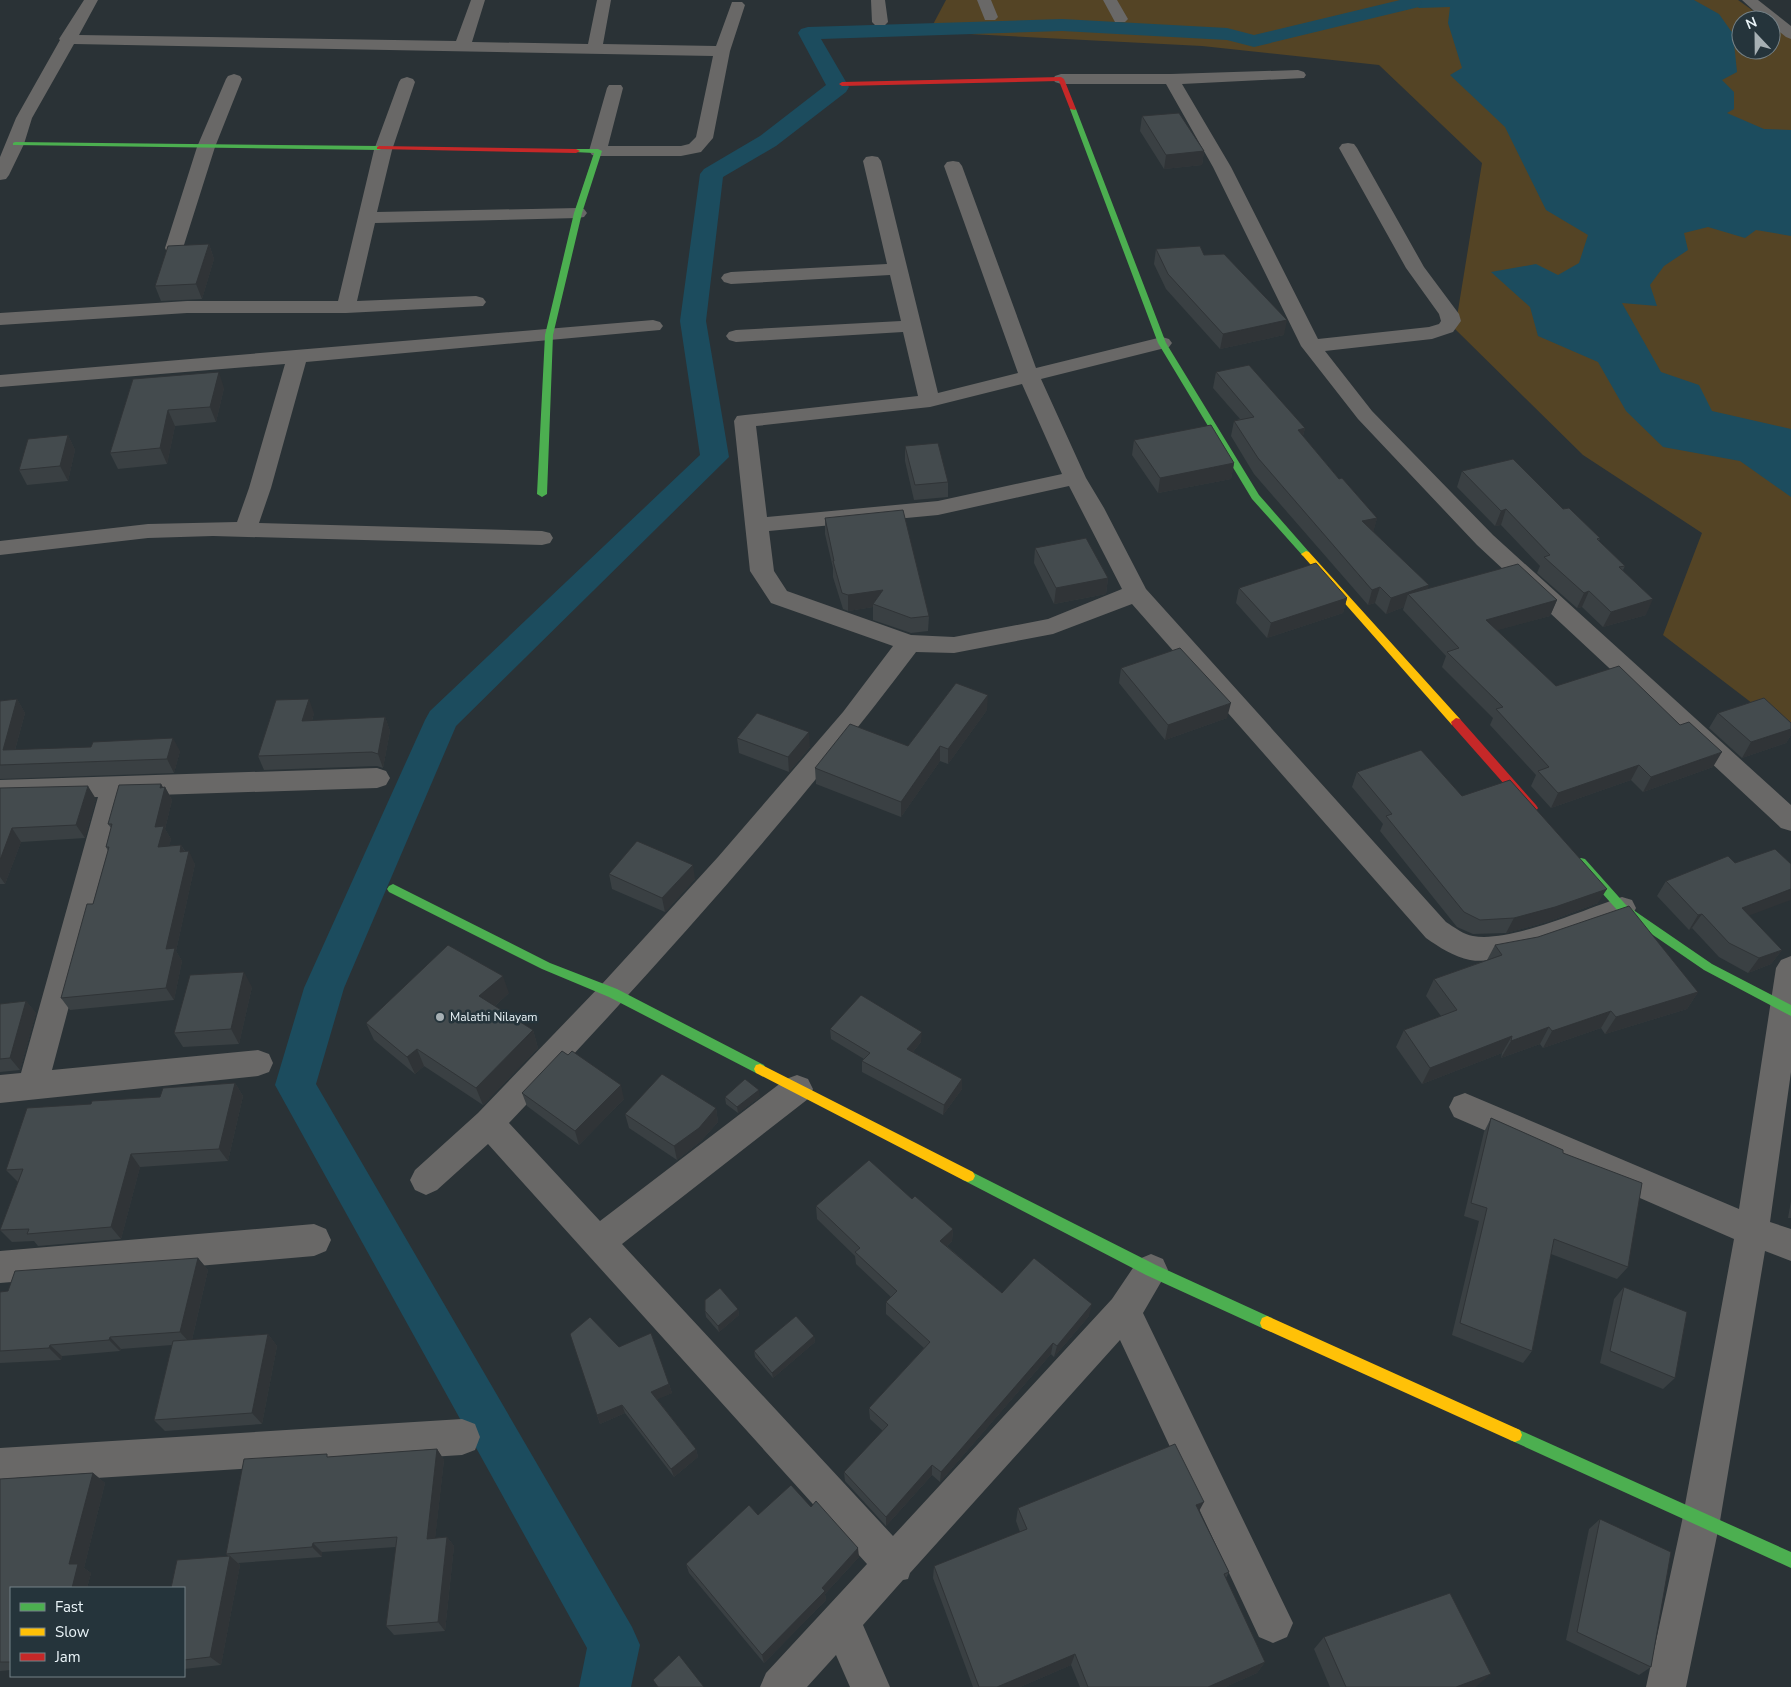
<svg xmlns="http://www.w3.org/2000/svg" width="1791" height="1687" viewBox="0 0 1791 1687" font-family="'Nunito Sans',sans-serif">
	<style>
		.green { fill: #544425 }
		.water { fill: #1c4c5e }
		.lines { fill: none; stroke-linecap: round; stroke-linejoin: round }
		.canal { fill: #1c4c5e; fill-rule: evenodd }
		.street { fill: #696867; fill-rule: evenodd }
		.fast { fill: #4caf50; fill-rule: evenodd }
		.slow { fill: #ffc107; fill-rule: evenodd }
		.jam { fill: #c62828; fill-rule: evenodd }
		.wall { fill: #3a4043 }
		.shaded-wall { fill: #303437 }
		.building { fill: #444b4e; stroke: #303437 }
		.poi-dot { fill: #a7b0b4; stroke: #25343b; stroke-width: 2 }
		.labels { text-anchor: middle; dominant-baseline: central; stroke-width: 5; stroke-linejoin: round; paint-order: stroke }
		.poi-label { font-size: 12px; fill: #eaf4f8; stroke: #25343b; text-anchor: start }
	</style>
	<rect width="100%" height="100%" fill="#2a3236"/>
	<!-- green -->
	<path class="green" d="M946,0H1738L1766,20H1741V50H1771V24L1791,38V733L1663,635L1702,533L1583,455L1455,329L1482,163L1379,65L1202,46L929,32Z"/>
	<!-- water -->
	<path class="water" d="M1416,0H1694L1719,14L1731,31L1741,37V40L1734,43L1737,72L1722,80L1734,92V109L1727,113L1764,129L1791,130V236L1756,230L1745,238L1708,227L1684,233L1688,250L1664,266L1650,285L1657,306L1622,303L1661,372L1699,385L1712,411L1791,429V497L1740,461L1663,447L1626,411L1598,362L1538,336L1530,307L1491,272L1536,264L1558,275L1579,263L1588,235L1546,210L1505,127L1450,75L1462,68L1448,23L1450,7L1419,8L1412,3Z"/>
	<g class="lines">
		<!-- canal -->
		<path class="canal" d="M1400,0H1420L1422,3L1419,7L1254,47L1227,40L1062,31L821,39L849,87L846,92L776,146L723,177L706,321L729,457L456,726L344,988L316,1084L632,1627L640,1645L631,1687H579L587,1648L275,1085L304,988L425,720L430,711L700,455L680,321L700,174L704,169L760,136L826,85L798,33L801,29L808,27L1062,19L1227,28L1254,35Z"/>
		<!-- street -->
		<path class="street" d="M84,0H98L79,35L456,41L471,0H485L472,42L588,44L597,0H611L603,44L716,46L732,2H742L745,5L730,51L713,138L701,152L681,156H598L592,155L589,151L607,88L609,85H621L623,88L608,146H681L689,144L696,137L713,56L74,44L32,118L24,144L9,175L6,179L0,180V157L16,118L60,40L59,39Z
			M871,0H885L888,22L885,25H875L872,22Z
			M977,0H991L998,17L995,20H985Z
			M1103,0H1117L1128,19L1125,22H1115Z
			M1742,0H1758L1791,26V39L1786,37L1771,25V20H1764Z
			M1298,70L1304,72L1306,75L1304,78L1182,84L1231,167L1318,339L1429,327L1439,324L1441,321L1439,314L1406,268L1339,148L1342,144L1348,143L1354,144L1357,148L1424,267L1459,314L1461,321L1453,332L1432,339L1325,351L1372,411L1493,535L1791,805V831L1781,828L1477,545L1358,419L1301,346L1213,167L1166,84H1061L1055,82L1053,79L1055,76L1061,74H1171Z
			M234,74L240,76L242,79L215,147L183,248L181,252L174,254L167,252L165,248L197,147L226,79L228,76Z
			M407,77L413,79L415,82L392,150L377,212L578,208L584,209L587,213L584,217L578,218L375,223L357,301L476,296L483,298L486,302L483,306L346,313H187L0,325V313L187,301H338L374,150L399,82L401,79Z
			M872,156L878,157L881,161L938,393L1018,373L944,166L947,162L953,161L959,162L962,166L1036,368L1162,337L1169,339L1172,343L1169,347L1041,379L1086,478L1104,508L1146,589L1446,922C1454,927 1464,935 1473,936C1510,943 1585,909 1622,897L1632,900L1636,908L1632,916C1594,930 1508,967 1470,960C1454,957 1439,947 1426,938L1132,604L1053,634L954,653L916,652C791,818 652,972 509,1123L600,1221L786,1079L797,1075L808,1079L813,1089L808,1099L622,1244L893,1536L1112,1299L1139,1259L1151,1254L1163,1259L1168,1270L1143,1313L1293,1623L1287,1637L1273,1643L1259,1637L1120,1340L910,1573L908,1579L903,1580L863,1625L890,1687H850L836,1655L807,1687H760L766,1673L867,1564L488,1144L437,1190L426,1195L415,1190L410,1180L415,1170L478,1113L602,984L718,857L843,712L893,646L771,603L750,571L734,421L737,416L745,415L918,396L903,332L736,342L729,340L726,336L729,332L736,330L901,321L890,275L731,284L724,282L721,278L724,274L731,272L887,264L863,161L866,157ZM1022,384L1062,474L938,501L767,517L756,426L930,407ZM1069,486L1122,589L1048,619L954,637L911,635L787,591L774,571L769,531L938,515Z
			M653,320L660,322L663,326L660,330L306,362L271,488L259,523L542,531L550,533L553,538L550,543L542,545L213,536L148,538L0,555V541L148,524L237,522L249,488L285,364L0,387V375Z
			M377,768L386,771L390,778L386,785L377,788L125,796L52,1070L258,1050L269,1054L273,1063L269,1072L258,1076L0,1103V1075L21,1073L98,797L0,800V780Z
			M1791,956V1072L1770,1222L1791,1229V1261L1765,1251L1720,1521L1686,1687H1646L1682,1521L1734,1239L1454,1117L1449,1107L1454,1097L1465,1093L1739,1209L1776,968L1781,960Z
			M314,1224L326,1229L331,1240L326,1251L314,1256L0,1283V1251Z
			M462,1419L475,1424L480,1437L475,1450L462,1455L0,1484V1448Z"/>
		<!-- fast -->
		<path class="fast" d="M1071,108L1076,109L1166,343L1259,495L1309,552V556H1303L1252,499L1158,343L1070,109Z
			M15,142L379,146L383,148L379,150L13,145V143Z
			M576,149H598L602,151L582,213L553,335L547,494L542,497L537,494L545,335L574,213L594,153L574,152V150Z
			M1581,858L1585,859L1626,905L1712,964L1791,1005V1016L1704,970L1618,911L1577,865L1575,862L1577,859Z
			M393,884L550,963L617,989L764,1065L766,1069L764,1073L760,1074L756,1073L609,997L542,969L389,892L387,889L389,886Z
			M968,1170L1156,1265L1272,1318L1274,1323L1272,1328L1267,1330L1262,1328L1146,1275L963,1180L961,1176L963,1172Z
			M1515,1428L1791,1552V1568L1510,1440L1508,1435L1510,1430Z"/>
		<!-- slow -->
		<path class="slow" d="M1306,551L1309,552L1460,719L1461,722L1460,725H1452L1303,556L1301,554Z
			M760,1064L973,1172L975,1176L973,1180L968,1182L963,1180L756,1073L754,1069L756,1065Z
			M1267,1316L1520,1430L1522,1435L1520,1440L1515,1442L1510,1440L1262,1328L1260,1323L1262,1318Z"/>
		<!-- jam -->
		<path class="jam" d="M1061,77L1064,79L1076,109L1075,110L1070,109L1059,81L842,86L839,84L842,82Z
			M379,146L576,149L580,151L576,153L377,149V147Z
			M1456,718L1460,719L1536,805L1538,808L1536,811H1528L1452,725L1451,722Z"/>
	</g>
	<!-- wall -->
	<path class="wall" d="M1142,116L1204,151L1202,165L1164,169L1140,131Z
		M209,244L214,259L202,299L161,301L155,286Z
		M1156,249L1204,255L1284,335L1220,349L1166,289L1154,264Z
		M1216,372L1305,428L1303,436L1339,479L1377,518L1373,532L1427,589L1557,600L1550,616L1497,630L1556,686L1713,767L1643,792L1631,780L1551,808L1531,786L1536,775L1490,725L1493,718L1442,667L1446,656L1403,610L1404,607L1386,614L1375,603L1368,605L1254,474L1231,436L1234,421L1240,419L1213,388Z
		M133,379L224,388L216,422L175,426L167,464L118,469L110,453Z
		M68,435L75,450L68,481L27,485L19,470Z
		M1134,440L1234,463L1231,479L1158,493L1132,455Z
		M905,446L948,482V497L914,500L905,461Z
		M1462,471L1563,509L1600,538L1599,541L1625,566L1623,570L1646,615L1603,627L1582,607L1577,608L1537,573L1540,566L1501,525L1495,526L1457,487Z
		M825,518L929,616L928,631L911,633L873,620V607L848,611L843,609L833,577V568L825,534Z
		M1035,548L1108,578L1106,594L1054,604L1034,563Z
		M1239,588L1347,598L1343,613L1267,638L1236,603Z
		M1121,668L1227,718L1165,740L1119,683Z
		M17,699L25,713L15,750L180,751L174,773L0,779V701Z
		M987,710L948,764L940,761L901,817L816,784L815,768L908,746Z
		M314,713L312,721L385,717L390,731L383,768L377,766L264,770L258,756Z
		M1718,713L1791,723V735L1786,743L1742,758L1709,728Z
		M737,738L810,747L789,772L739,753Z
		M1357,772L1462,796L1598,903L1547,922L1506,933L1473,934L1457,927L1380,831L1383,824L1352,787Z
		M161,784L163,787H165L172,800L165,829L171,839L169,846L181,845L185,851L195,864L176,951L182,961L174,1000L70,1010L61,998L93,904L108,851L106,847L111,828L108,824Z
		M0,788L96,799L85,838L21,842L5,884H0Z
		M609,874L695,879L665,912L612,889Z
		M1666,881L1749,916L1782,950L1771,964L1748,973L1719,957L1692,928L1689,930L1657,896Z
		M1495,945L1698,992L1687,1009L1605,1034L1601,1028L1543,1048L1540,1044L1501,1058L1502,1053L1422,1084L1396,1047L1404,1030L1441,1016L1426,996L1434,979L1487,960Z
		M252,987L239,1044L183,1047L174,1033Z
		M509,993L495,1006L533,1030L538,1048L483,1105L424,1066L415,1074L374,1040L366,1023Z
		M26,1001L36,1013L20,1070L0,1072V1004Z
		M830,1029L921,1042L913,1052L962,1079V1089L943,1115L862,1072V1061L864,1059L831,1039Z
		M235,1083L243,1096L228,1161L140,1167L121,1239L38,1246L34,1241L12,1242L0,1230L18,1182L6,1170L91,1104L160,1097Z
		M522,1093L624,1099L579,1145L527,1106Z
		M725,1097H760L738,1113L726,1104Z
		M716,1108L718,1122L701,1141L677,1160L629,1128L625,1114Z
		M1491,1118L1563,1153L1628,1267L1617,1279L1551,1254L1532,1351L1523,1363L1452,1335L1479,1221L1464,1216L1484,1132Z
		M912,1199L953,1229L952,1241L947,1246L1002,1293L1089,1316L1054,1357L1051,1354L940,1482L932,1475L886,1526L845,1481L844,1472L883,1431L870,1419L869,1408L924,1348L886,1314V1302L891,1297L856,1264L855,1256L817,1219L816,1206Z
		M1791,1201V1218H1788Z
		M198,1258L208,1270L192,1340L268,1334L277,1346L262,1424L165,1431L154,1420L172,1345L121,1349L120,1351L62,1356L61,1360L0,1363V1292L8,1291Z
		M1624,1287L1675,1378L1663,1389L1600,1363L1614,1299Z
		M738,1309L739,1315L719,1332L706,1317L705,1311Z
		M814,1336L815,1342L773,1378L755,1357L754,1351Z
		M619,1347L669,1384L672,1393L657,1399L696,1449L698,1457L674,1477L625,1413L600,1424L597,1415Z
		M437,1449L444,1460L435,1538L447,1537L454,1546L445,1631L394,1635L386,1626L396,1547L322,1552V1557L238,1563L240,1565L221,1665L184,1669V1588L228,1556L226,1554L329,1457Z
		M93,1473L105,1483L84,1568L91,1573L87,1588H11V1670L0,1671V1479Z
		M811,1507L859,1557L825,1594L826,1600L764,1663L689,1573L686,1564L758,1515Z
		M1018,1508L1199,1512L1229,1572L1226,1578L1265,1662L1257,1673L1225,1687H1080L1071,1665L1020,1687H973L933,1578L934,1566L1020,1532L1016,1521Z
		M1600,1519L1651,1667L1639,1675L1566,1640L1589,1529Z
		M1324,1637L1477,1686L1473,1687H1330L1314,1649Z"/>
	<!-- shaded-wall -->
	<path class="shaded-wall" d="M1204,151L1202,165L1164,169L1166,155Z
		M209,244L214,259L202,299L196,284Z
		M1287,320L1284,335L1220,349L1223,334Z
		M219,372L224,388L216,422L210,407Z
		M168,410L175,426L167,464L160,448Z
		M1305,428L1301,443L1298,430Z
		M68,435L75,450L68,481L60,466Z
		M1234,463L1231,479L1158,493L1160,478Z
		M1506,509L1501,525L1495,526L1501,511Z
		M1377,518L1373,533L1362,521Z
		M1108,578L1106,594L1054,604L1056,588Z
		M1429,585L1424,600L1408,594L1404,607L1386,614L1391,598Z
		M1380,587L1375,603L1368,605L1372,590Z
		M883,590L873,604V607L848,611V595Z
		M1589,591L1582,607L1577,608L1584,593Z
		M1347,598L1343,613L1267,638L1271,623Z
		M1653,599L1646,615L1603,627L1611,612Z
		M1557,600L1550,616L1480,635L1486,620Z
		M988,695L987,710L948,764V749Z
		M17,699L25,713L11,764L3,750Z
		M309,699L314,713L308,735L302,721Z
		M1231,703L1227,718L1165,740L1168,725Z
		M385,717L390,731L383,768L378,754Z
		M1791,729V735L1786,743L1742,758L1751,742Z
		M809,732L810,747L789,772L788,757Z
		M173,738L180,751L174,773L167,759Z
		M940,746V761L901,817V802Z
		M1722,752L1713,767L1643,792L1651,777Z
		M1639,765L1631,780L1551,808L1558,793Z
		M161,784L164,790L165,787L172,800L165,829L171,839L166,860L158,847L155,827L160,788Z
		M88,786L96,799L85,838L76,825Z
		M12,828L21,842L5,884L0,877V860Z
		M181,845L187,856L189,851L195,864L176,951L182,961L174,1000L166,988V949Z
		M693,865L695,879L665,912L662,898Z
		M1607,889L1598,903L1547,922L1506,933L1514,918Z
		M1791,889V900L1732,922L1742,908Z
		M1702,914L1692,928L1689,930L1698,915Z
		M1782,950L1771,964L1748,973L1759,958Z
		M244,972L252,987L239,1044L231,1029Z
		M503,976L509,993L486,1014L479,996Z
		M1698,992L1687,1009L1605,1034L1616,1017Z
		M26,1001L36,1013L20,1070L10,1058Z
		M1611,1011L1601,1028L1543,1048L1552,1031Z
		M1549,1027L1540,1044L1501,1058L1511,1041Z
		M533,1030L538,1048L483,1105L476,1088Z
		M922,1032L921,1042L907,1059V1049Z
		M1512,1036L1502,1053L1422,1084L1430,1068Z
		M417,1049L424,1066L415,1074L407,1057Z
		M962,1079V1089L943,1115L944,1105Z
		M235,1083L243,1096L228,1161L219,1149Z
		M621,1085L624,1099L579,1145L575,1131Z
		M759,1090L760,1097L738,1113L737,1107Z
		M716,1108L718,1122L701,1141L677,1160L674,1146Z
		M131,1154L140,1167L121,1239L111,1227Z
		M953,1229L952,1241L940,1253V1241Z
		M198,1258L208,1270L191,1344L180,1332Z
		M1092,1304L1089,1316L1054,1357L1057,1346Z
		M738,1309L739,1315L719,1332L718,1326Z
		M268,1334L277,1346L262,1424L252,1413Z
		M814,1336L815,1342L773,1378L772,1373Z
		M110,1337L121,1349L120,1351L109,1340Z
		M1053,1343L1051,1354L940,1482L941,1472Z
		M50,1345L62,1356L61,1360L49,1348Z
		M669,1384L672,1393L654,1401L651,1392Z
		M622,1405L625,1413L600,1424L597,1415Z
		M437,1449L444,1460L434,1548L427,1539Z
		M696,1449L698,1457L674,1477L671,1469Z
		M932,1465V1475L886,1526V1517Z
		M93,1473L105,1483L84,1568L91,1573L87,1588H72L69,1564Z
		M1204,1502L1197,1515L1196,1505Z
		M447,1537L454,1546L445,1631L438,1622Z
		M313,1543L322,1552V1557L312,1547Z
		M858,1548L859,1557L825,1594L826,1600L764,1663L762,1655Z
		M230,1556L240,1565L221,1665L210,1657Z
		M1075,1654L1071,1665L1020,1687H997Z
		M1265,1662L1257,1673L1225,1687H1208Z
		M1491,1674L1477,1686L1473,1687H1456Z"/>
	<!-- building -->
	<path class="building" d="M1179,113L1204,151L1166,155L1142,116Z
		M209,244L196,284L155,286L168,246Z
		M1200,246L1204,255L1224,254L1287,320L1223,334L1168,274L1156,249Z
		M1249,365L1305,428L1298,430L1339,479L1342,478L1377,518L1362,521L1429,585L1391,598L1380,587L1372,590L1258,458L1234,421L1254,417L1216,372Z
		M219,372L210,407L168,410L160,448L110,453L133,379Z
		M1211,425L1234,463L1160,478L1134,440Z
		M68,435L60,466L19,470L28,439Z
		M938,443L948,482L915,485L905,446Z
		M1513,459L1563,509L1569,508L1600,538L1597,539L1625,566L1619,567L1653,599L1611,612L1589,591L1584,593L1544,557L1550,555L1506,509L1501,511L1462,471Z
		M903,510L929,616L911,618L873,604L883,590L848,595L842,593L833,561H834L825,518Z
		M1086,538L1108,578L1056,588L1035,548Z
		M1316,563L1347,598L1271,623L1239,588Z
		M1518,564L1557,600L1486,620L1556,686L1619,666L1680,725L1689,722L1722,752L1651,777L1639,765L1558,793L1538,771L1549,767L1496,709L1503,707L1447,652L1459,648L1408,594Z
		M1180,648L1231,703L1168,725L1121,668Z
		M956,683L988,695L948,749L940,746L901,802L815,768L850,724L908,746Z
		M1764,698L1791,723V729L1751,742L1718,713Z
		M17,699L3,750L91,747L93,742L173,738L167,759L0,765V701Z
		M309,699L302,721L385,717L378,754L372,752L258,756L276,700Z
		M757,713L809,732L788,757L737,738Z
		M1421,750L1462,796L1510,780L1607,889L1555,907L1514,918L1480,920L1464,912L1386,816L1392,814L1357,772Z
		M161,784L160,788L165,787L155,827L164,826L158,847L181,845L180,852L189,851L166,949L175,948L166,988L61,998L87,904H93L109,847H106L112,824H108L119,785Z
		M88,786L76,825L12,828L0,860V788Z
		M637,841L693,865L662,898L609,874Z
		M1775,849L1791,864V889L1742,908L1782,950L1759,958L1729,943L1702,914L1698,915L1666,881L1728,856L1735,863Z
		M1629,906L1698,992L1616,1017L1611,1011L1552,1031L1549,1027L1511,1041L1512,1036L1430,1068L1404,1030L1457,1010L1434,979L1502,955L1495,945L1538,937Z
		M448,945L503,976L479,996L533,1030L476,1088L417,1049L407,1057L366,1023Z
		M244,972L231,1029L174,1033L190,975Z
		M861,995L922,1032L907,1049L962,1079L944,1105L862,1061L870,1053L830,1029Z
		M26,1001L10,1058L0,1059V1004Z
		M562,1051L568,1055L572,1051L621,1085L575,1131L522,1093Z
		M662,1074L716,1108L699,1128L674,1146L625,1114Z
		M745,1079L759,1090L737,1107L725,1097Z
		M235,1083L219,1149L131,1154L111,1227L27,1234L29,1229L0,1230L23,1169L6,1170L27,1108L91,1104L92,1101L160,1097L163,1088Z
		M1491,1118L1563,1150V1153L1642,1183L1628,1267L1554,1239L1532,1351L1460,1323L1487,1208L1471,1203Z
		M869,1160L912,1199L915,1196L953,1229L940,1241L1002,1293L1034,1258L1092,1304L1057,1346L1053,1343L941,1472L932,1465L886,1517L844,1472L888,1425L869,1408L930,1342L886,1302L897,1291L855,1252L860,1248L816,1206Z
		M198,1258L180,1332L110,1337L109,1340L50,1345L49,1348L0,1351V1292L8,1291L15,1271Z
		M1624,1287L1687,1312L1675,1378L1610,1351Z
		M720,1288L738,1309L718,1326L705,1311V1300Z
		M796,1316L814,1336L772,1373L754,1351Z
		M590,1317L619,1347L651,1333L669,1384L651,1392L696,1449L671,1469L622,1405L597,1415L570,1334Z
		M268,1334L252,1413L154,1420L173,1341Z
		M1175,1444L1204,1502L1196,1505L1229,1572L1224,1574L1265,1662L1208,1687H1088L1075,1654L997,1687H979L934,1566L1027,1529L1018,1508Z
		M437,1449L427,1539L447,1537L438,1622L386,1626L397,1537L313,1543L312,1547L226,1554L244,1459L327,1454V1457Z
		M93,1473L69,1564H78L72,1588H11V1662H0V1479Z
		M791,1485L811,1507L816,1501L858,1548L822,1588L825,1591L762,1655L686,1564L749,1505L758,1515Z
		M1600,1519L1671,1552L1651,1667L1577,1632Z
		M230,1556L210,1657L184,1660V1588H171L177,1560Z
		M1450,1593L1491,1674L1456,1687H1346L1324,1637Z
		M679,1655L704,1687H658L653,1680Z"/>
	<!-- markers -->
	<circle class="poi-dot" cx="440" cy="1017" r="5"/>
	<g class="labels">
		<!-- poi labels -->
		<g class="poi-label">
			<text x="450" y="1017">Malathi Nilayam</text>
		</g>
	</g>
	<!-- legend -->
	<rect x="10" y="1587" width="175" height="90" fill="#25343b" stroke="#748187"/>
	<rect x="20" y="1603" width="25" height="8" fill="#4caf50" stroke="#748187"/>
	<text x="55" y="1612" font-size="15" fill="#eaf4f8">Fast</text>
	<rect x="20" y="1628" width="25" height="8" fill="#ffc107" stroke="#748187"/>
	<text x="55" y="1637" font-size="15" fill="#eaf4f8">Slow</text>
	<rect x="20" y="1653" width="25" height="8" fill="#c62828" stroke="#748187"/>
	<text x="55" y="1662" font-size="15" fill="#eaf4f8">Jam</text>
	<!-- north arrow -->
	<g transform="translate(1756 35) rotate(338)"><circle r="24" fill="#25343b" stroke="#748187"/>
	<path d="M0-4L9 19L0 12L-9 19Z" fill="#a7b0b4"/>
	<text y="-8" font-size="14" font-weight="bold" text-anchor="middle" fill="#eaf4f8">N</text>
	</g>
</svg>
